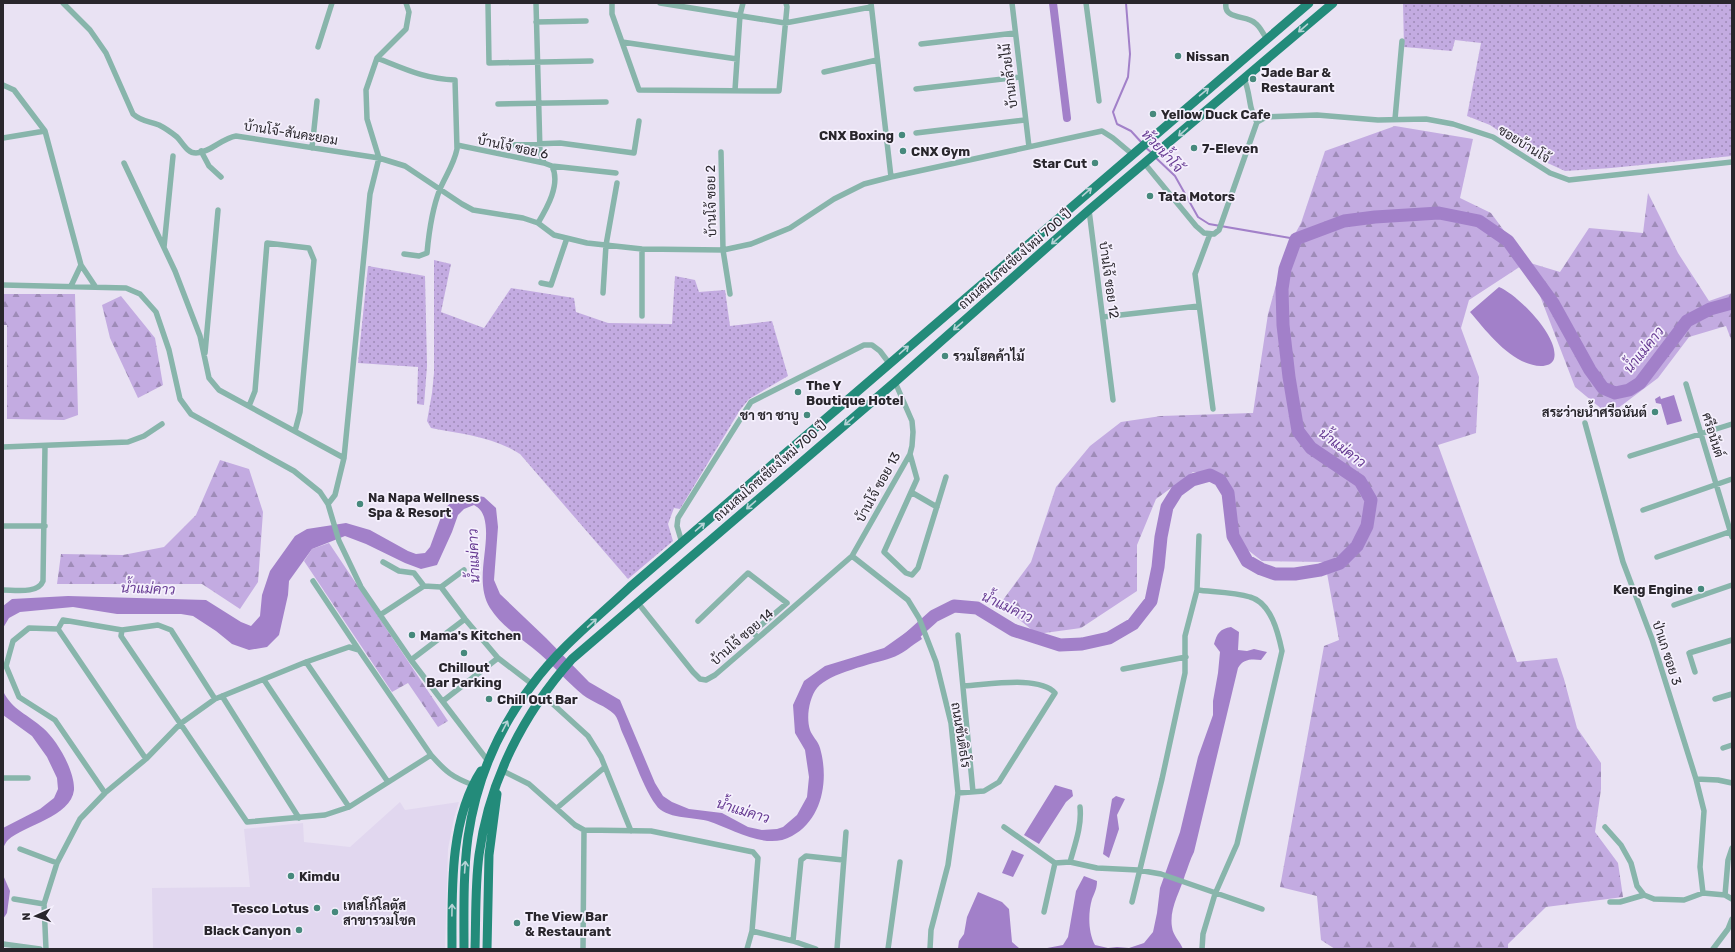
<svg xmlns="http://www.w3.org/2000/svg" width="1735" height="952" viewBox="0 0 1735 952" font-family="Rubik,Sarabun,sans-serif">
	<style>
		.built { fill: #e1d7ef }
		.grass { fill: url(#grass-dots) }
		.forest { fill: url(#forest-firs) }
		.water { fill: #a280c9 }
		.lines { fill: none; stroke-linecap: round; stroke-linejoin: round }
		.stream { stroke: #a280c9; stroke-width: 2 }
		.canal { stroke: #a280c9; stroke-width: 8 }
		.river { stroke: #a280c9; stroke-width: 13 }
		.street { stroke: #88b5ab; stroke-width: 5.5 }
		.primary { stroke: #238b7a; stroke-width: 9 }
		.oneway { stroke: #b6d2d6 }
		.poi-dot { fill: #46897c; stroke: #f5f0fd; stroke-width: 1.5 }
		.labels { text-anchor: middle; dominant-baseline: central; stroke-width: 3.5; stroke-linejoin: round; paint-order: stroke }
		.poi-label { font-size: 13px; font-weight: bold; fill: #29262c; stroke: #f5f0fd; text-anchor: start }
		.street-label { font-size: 13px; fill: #29262c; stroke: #f5f0fd }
		.water-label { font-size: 14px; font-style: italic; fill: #663a92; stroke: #f5f0fd }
	</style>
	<defs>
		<pattern id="grass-dots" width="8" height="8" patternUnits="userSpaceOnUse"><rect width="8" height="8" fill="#c3abe1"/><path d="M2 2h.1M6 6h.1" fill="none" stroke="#9e8bb7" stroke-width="1.8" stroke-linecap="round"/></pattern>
		<pattern id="forest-firs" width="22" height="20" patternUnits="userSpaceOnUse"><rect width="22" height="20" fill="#c3abe1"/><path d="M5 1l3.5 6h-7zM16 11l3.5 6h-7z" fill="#9e8bb7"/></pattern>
	</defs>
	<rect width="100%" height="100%" fill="#e9e2f3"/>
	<!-- built -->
	<path class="built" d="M400,802L405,810L459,802L454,818L448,849L445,949H153L152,888L250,887L244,829L303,823L304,842L350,847Z"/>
	<!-- grass -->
	<path class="grass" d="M1403,3H1732V156L1611,168L1565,171L1541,160L1490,125L1467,116L1481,43L1455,40L1452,51L1404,47Z
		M434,260L451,264L441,312L484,328L511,288L574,298L576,312L608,323L672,324L675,276L695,280L699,292L725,290L730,326L772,321L788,376L749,399L740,410L680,509L674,508L668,524L673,541L628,579L520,454C494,437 462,434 431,428L427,421L432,393L434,373Z
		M368,266L425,276L427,366L424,405L417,404L418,367L358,363Z"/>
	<!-- forest -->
	<path class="forest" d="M1395,126L1473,139L1460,198L1491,213L1527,262L1560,272L1589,228L1643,233L1648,193L1678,253L1709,301L1732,293V342L1726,326L1689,337L1658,378L1609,415L1575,387L1527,262L1469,300L1461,328L1479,377L1476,433L1438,445L1517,662L1557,658L1564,679L1577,728L1601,763V789L1595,832L1618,863L1623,897L1546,907L1508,944V949H1335L1321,940L1317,896L1280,887L1324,646L1339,640L1325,562L1262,561L1240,544L1235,525L1232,490L1216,472H1193L1156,499L1137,545V591L1081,628L1037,634L1000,604L1031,562L1056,487L1090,446L1121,422L1161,416L1253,413L1268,314L1285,252L1301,223L1325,151Z
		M3,294H75L78,415L64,420L7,419V325H3Z
		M121,296L155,338L163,385L138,398L110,338L102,305Z
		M220,460L249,469L263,512L258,582L240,609L202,584H57L61,554L123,555L164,547L196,515Z
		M329,543L448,721L438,727L408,683L392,692L304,561L312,549Z"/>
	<!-- water -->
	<path class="water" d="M1499,287C1518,295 1560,337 1554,359C1552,364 1547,366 1541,366C1512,365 1488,333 1470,312Z
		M1732,297V307L1691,322L1698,309Z
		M1674,395L1682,421L1667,425L1661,404L1656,403L1655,399L1660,396L1661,399Z
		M468,494L484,497L496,508L498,527L494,580L500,594L546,638L589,682L620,700L655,783L663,796L672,802L689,809L722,813L748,827L762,830L777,829L783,827L797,815L807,797L809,777L805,750L795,733L793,705L804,681L825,666L884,648L915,626L922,639C912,645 902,655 891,658C873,664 829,673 817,688C809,698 806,718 810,730C812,736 818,741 820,748C829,779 823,819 792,836C766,851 733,829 708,821C693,817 665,819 656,805C643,788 632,753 622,732C620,727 618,718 614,714C606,706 592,702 583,695C568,683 555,667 540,654C523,639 502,627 490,608C473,580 492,544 484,517C482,511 479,508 474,505L464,509L458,515L452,532L437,565L421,569L405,563L366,544L345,536L312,549L289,581L288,595L279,635L267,647L249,650L232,644L216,631L193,616L181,614H117L73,607L20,612L9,618L3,628V606L12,599L68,596L206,600L241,622L251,626L260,616L262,595L270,571L295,536L307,529L346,523L370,530L408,551L416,554L425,553L430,547L444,509L454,500Z
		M1231,627L1239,632L1238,650L1247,651L1254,649L1267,652L1261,660C1251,659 1243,659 1238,668L1194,852C1190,860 1188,867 1185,875C1180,892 1169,909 1172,927C1173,936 1180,941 1183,949H958L959,941L964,934L967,917L978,892L1002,902L1009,909L1012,942L1019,948L1042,949L1063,945L1068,937L1076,891L1084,876L1097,881C1097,888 1095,892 1092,899C1088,913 1088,932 1095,945L1108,948L1117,947L1129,948L1144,943L1153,932L1157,913L1160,888L1180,832L1198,757L1213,715V701L1218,673L1220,652L1214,644C1217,633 1220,629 1231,627Z
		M3,691C12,710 29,715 43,728C57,740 75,771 74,790C71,817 24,825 8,840C6,842 4,846 3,848V828L40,809L54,798L58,789L57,778L47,757L32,736L3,715Z
		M1055,785L1072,790L1073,796L1066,802L1039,844L1024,835Z
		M1116,796L1125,799L1117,815L1119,829L1109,858L1103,854L1112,799Z
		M1012,850L1024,855L1013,877L1002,873Z
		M3,875L10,891L7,913L3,919Z"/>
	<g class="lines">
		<!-- stream -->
		<path class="stream" d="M1126,3L1130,54L1128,77L1113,112L1117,124L1131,131L1142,143
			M1145,147L1152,153
			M1155,157L1175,176L1198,217L1209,224L1296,239"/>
		<!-- canal -->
		<path class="canal" d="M1053,3L1067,118"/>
		<!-- river -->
		<path class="river" d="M906,641L934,616L954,606L977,608L1013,630L1060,645L1082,644L1109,638L1133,624L1151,601L1158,567L1161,537L1167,507L1177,491L1192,480L1210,475L1220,480L1228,493L1233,536L1247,561L1261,569L1275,574H1295L1320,570L1340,563L1357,546L1367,526L1371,500L1360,481L1311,448L1298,431L1289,377L1283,325L1282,289L1285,269L1296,239L1344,221L1375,217L1439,213L1479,221L1508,241L1553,303L1590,370L1603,388L1615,393L1629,390L1640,383L1687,321L1710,309L1732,303"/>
		<!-- street -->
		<path class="street" d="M63,3L90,30L106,53L133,114C142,122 149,121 159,125C165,128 172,133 177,137C183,143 187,153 196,153C210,153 222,138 236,136L379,158L405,166L462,204L473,210L523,218L538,223L554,235L587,243L642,249L723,250L751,244L790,228L834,199L864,184L891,177L1102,131L1113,138L1132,154
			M488,3L489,63L591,61
			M536,3L540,152L544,163
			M612,3V14L639,90L779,91L787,7L786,3
			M660,3L785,23L871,7
			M871,3L891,177
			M1012,3L1029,147
			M1086,3L1099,101
			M1226,3C1223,20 1247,15 1255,23C1260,26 1263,34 1267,39
			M536,22L586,21
			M622,42L737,59
			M921,44L1015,33
			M318,47L332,3
			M377,58C405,69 425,79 455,80L457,149C454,164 446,175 440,189C432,209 429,231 427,253L419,256L404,254
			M824,72L877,60
			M1244,79C1251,93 1248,110 1257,122
			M3,85L14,90L45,131L81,265L95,286
			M916,89L1020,77
			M735,90L740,15L743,3
			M498,104L606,102
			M1395,119L1402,41
			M1257,122L1266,117L1317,115L1378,120L1426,119L1453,124L1493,137L1550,173L1569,180L1732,162
			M916,133L1025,120
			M3,138L45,131
			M457,145L544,163L552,166C561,184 547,208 538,223
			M505,145L560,143L634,153L639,121
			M312,148L317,101
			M201,151L209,166L221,177
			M721,152L723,250L730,294
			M379,158L367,119L366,90L377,58L406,29L409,12L406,3
			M124,163L175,271L200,336L209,378L219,390L344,458
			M1145,164L1196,226L1204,233L1214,234L1219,230L1257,122
			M552,166L616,173
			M1089,210L1113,400
			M1210,234L1195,274L1213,409
			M164,247L173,156
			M642,249V316
			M541,283L551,285L567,238
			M3,285L126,288L140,294L156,312L169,350L180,399L191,414L294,471L320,492L328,504L339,541L361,587L411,660L488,761
			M71,286L81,265
			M603,293L606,245L617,183
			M1103,317L1199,306
			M205,353L218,210
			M1686,384L1732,537
			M249,406L255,391L267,243L309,248L314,260L300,412L295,431
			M1585,423L1623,562L1652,639L1696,779L1704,811L1700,867L1703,893
			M3,447L128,442L144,436L162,424
			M910,454L917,479L884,552L906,573L912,575L918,568L946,477
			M1630,456L1732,424
			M911,492L937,507
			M328,504L335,495L344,458L370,194L379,158
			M1643,510L1732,479
			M3,526H45
			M682,543L677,526L678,518L751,402L864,345H872L880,351L889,363
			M852,556L908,600L919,618L936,662L951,723L958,793L948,865L931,930L930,949
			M1657,557L1732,531
			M383,562L399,571L414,573L424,586
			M313,581L359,650
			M441,587L464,570
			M3,590C15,590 38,594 43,581L45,446
			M1197,590C1213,592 1234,592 1250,597C1271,603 1278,632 1282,651L1237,844L1215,894L1203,934L1202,949
			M638,603L693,672L700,679L706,680L715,675L758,638L852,556L910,454L912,446L913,432L912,421L895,382
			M1674,605L1732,585
			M380,615L424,586L441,587L465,619L498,658L532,684
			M698,621L748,573L787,603L753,632L758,638
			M58,629L29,628L13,641L6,666L19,697L55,720L105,793
			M58,629L63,620L122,630L158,625L171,630L215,699
			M58,629L146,759
			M122,630L121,636L247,822L325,815L349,807L431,755
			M958,635L973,792
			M411,660L465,619
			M306,662L388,782
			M1123,669L1186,657
			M1695,672L1689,653L1732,640
			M264,680L349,807
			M543,695L588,736L601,757L631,831
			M222,696L299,818
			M1715,699L1732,694
			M443,701L498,658
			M1723,748L1732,745
			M501,770L529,784L575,825L584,830L651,831L753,852L758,858L752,931L747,949
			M3,778H28
			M1696,779L1718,780L1732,783
			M958,793L984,791L999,782L1055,693C1039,675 987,685 964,686
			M557,808L605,767
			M1004,827L1055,863L1070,862L1097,868L1138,870L1161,874L1262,909
			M1605,827L1621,845L1631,863L1637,886L1644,895L1654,899L1684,900L1703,893L1725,895L1732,899
			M20,849L57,863
			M1070,862C1075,844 1082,826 1080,807
			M1725,895L1728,860L1732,848
			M14,899L44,904
			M1132,902L1162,779L1185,673V636L1197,590L1199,536
			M1610,902H1620L1644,895
			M1044,912L1055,863
			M752,931L793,941L816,949
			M793,941L801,860L806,856L843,860
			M3,944L40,949
			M46,949L44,904L57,863L80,819L105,793L146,759L180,724L215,699L306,662L349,647L359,650L431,755C446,772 452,777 473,785
			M583,949L584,830
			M837,949L846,832
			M888,949L900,862
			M1713,949L1728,929L1732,919"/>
		<!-- primary -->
		<path class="primary" d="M452,949C452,893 449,820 481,771
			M464,949C464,912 463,874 468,837C476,782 498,729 532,685C559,648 597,618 630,587L1309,3
			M475,949C476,918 475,886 479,855C489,781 523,714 572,659L895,382L1089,210L1333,3
			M487,949L489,855L497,794"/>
	</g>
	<!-- one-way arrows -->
	<defs><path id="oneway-shaft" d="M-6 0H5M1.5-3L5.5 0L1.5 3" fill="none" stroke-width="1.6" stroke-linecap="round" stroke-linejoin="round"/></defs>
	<g class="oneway">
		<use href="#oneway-shaft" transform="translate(1303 28) rotate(139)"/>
		<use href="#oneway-shaft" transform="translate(1204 92) rotate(-40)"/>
		<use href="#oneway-shaft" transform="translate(1183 132) rotate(139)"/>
		<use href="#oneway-shaft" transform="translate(1087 192) rotate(-41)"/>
		<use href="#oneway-shaft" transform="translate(1056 240) rotate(139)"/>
		<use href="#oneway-shaft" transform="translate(958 326) rotate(139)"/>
		<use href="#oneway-shaft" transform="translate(904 350) rotate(-41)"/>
		<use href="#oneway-shaft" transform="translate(849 421) rotate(139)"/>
		<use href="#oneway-shaft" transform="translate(751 505) rotate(139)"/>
		<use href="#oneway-shaft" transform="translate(700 527) rotate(-41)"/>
		<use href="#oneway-shaft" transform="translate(592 623) rotate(-43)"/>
		<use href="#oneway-shaft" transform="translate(505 726) rotate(-63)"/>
		<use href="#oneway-shaft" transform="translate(465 867) rotate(-86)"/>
		<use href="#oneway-shaft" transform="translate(452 910) rotate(-89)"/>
	</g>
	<!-- markers -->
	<g class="poi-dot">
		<circle cx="1178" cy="56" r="4"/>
		<circle cx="1253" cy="79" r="4"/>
		<circle cx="1153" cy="114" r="4"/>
		<circle cx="902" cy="135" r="4"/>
		<circle cx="1194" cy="148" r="4"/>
		<circle cx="903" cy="151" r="4"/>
		<circle cx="1095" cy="163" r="4"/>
		<circle cx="1150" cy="196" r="4"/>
		<circle cx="945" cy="356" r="4"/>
		<circle cx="798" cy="392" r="4"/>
		<circle cx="1655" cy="412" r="4"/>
		<circle cx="807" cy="415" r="4"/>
		<circle cx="360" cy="504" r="4"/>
		<circle cx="1701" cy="589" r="4"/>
		<circle cx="412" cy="635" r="4"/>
		<circle cx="464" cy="653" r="4"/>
		<circle cx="489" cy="699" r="4"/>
		<circle cx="291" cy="876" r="4"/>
		<circle cx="317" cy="908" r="4"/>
		<circle cx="335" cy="912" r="4"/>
		<circle cx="517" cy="923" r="4"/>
		<circle cx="299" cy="930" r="4"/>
	</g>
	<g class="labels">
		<!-- poi labels -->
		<g class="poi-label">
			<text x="1186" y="56">Nissan</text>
			<text x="1261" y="72">Jade Bar &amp;<tspan x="1261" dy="15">Restaurant</tspan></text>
			<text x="1161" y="114">Yellow Duck Cafe</text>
			<text x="894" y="135" text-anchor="end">CNX Boxing</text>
			<text x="1202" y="148">7-Eleven</text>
			<text x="911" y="151">CNX Gym</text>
			<text x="1087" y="163" text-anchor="end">Star Cut</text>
			<text x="1158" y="196">Tata Motors</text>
			<text x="953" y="356">รวมโฮคค้าไม้</text>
			<text x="806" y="385">The Y<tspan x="806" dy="15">Boutique Hotel</tspan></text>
			<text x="1647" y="412" text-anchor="end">สระว่ายน้ำศรีอนันต์</text>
			<text x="799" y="415" text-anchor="end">ชา ชา ชาบู</text>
			<text x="368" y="497">Na Napa Wellness<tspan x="368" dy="15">Spa &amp; Resort</tspan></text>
			<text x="1693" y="589" text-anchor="end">Keng Engine</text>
			<text x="420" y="635">Mama's Kitchen</text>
			<text x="464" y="667" text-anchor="middle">Chillout<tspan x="464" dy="15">Bar Parking</tspan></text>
			<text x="497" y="699">Chill Out Bar</text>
			<text x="299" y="876">Kimdu</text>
			<text x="343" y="905">เทสโก้โลตัส<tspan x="343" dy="15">สาขารวมโชค</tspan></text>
			<text x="309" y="908" text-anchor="end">Tesco Lotus</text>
			<text x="525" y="916">The View Bar<tspan x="525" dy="15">&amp; Restaurant</tspan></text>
			<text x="291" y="930" text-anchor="end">Black Canyon</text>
		</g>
		<!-- street labels -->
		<g class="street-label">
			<text transform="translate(1009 76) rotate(-97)">บ้านกล้วยไม้</text>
			<text transform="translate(291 133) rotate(9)">บ้านโจ้-สันคะยอม</text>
			<text transform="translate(1524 144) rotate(32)">ซอยบ้านโจ้</text>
			<text transform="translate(513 147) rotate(12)">บ้านโจ้ ซอย 6</text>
			<text transform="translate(711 201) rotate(-91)">บ้านโจ้ ซอย 2</text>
			<text transform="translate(1015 259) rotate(-41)">ถนนสมโภชเชียงใหม่ 700 ปี</text>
			<text transform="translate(1109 280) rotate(82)">บ้านโจ้ ซอย 12</text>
			<text transform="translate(1713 435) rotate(73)">ศรีอนันต์</text>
			<text transform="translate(770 471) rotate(-41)">ถนนสมโภชเชียงใหม่ 700 ปี</text>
			<text transform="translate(878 487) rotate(-61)">บ้านโจ้ ซอย 13</text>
			<text transform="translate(742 637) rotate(-41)">บ้านโจ้ ซอย 14</text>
			<text transform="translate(1667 653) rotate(72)">ป่าแก ซอย 3</text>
			<text transform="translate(961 735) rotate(81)">ถนนขันติธโร</text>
		</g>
		<!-- water labels -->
		<g class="water-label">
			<text transform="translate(1162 151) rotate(47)">ห้วยน้ำโจ้</text>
			<text transform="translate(1644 350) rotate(-51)">น้ำแม่คาว</text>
			<text transform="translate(1342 448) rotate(37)">น้ำแม่คาว</text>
			<text transform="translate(474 556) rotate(-92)">น้ำแม่คาว</text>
			<text transform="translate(148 589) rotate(2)">น้ำแม่คาว</text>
			<text transform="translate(1007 607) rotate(25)">น้ำแม่คาว</text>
			<text transform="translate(743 811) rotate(17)">น้ำแม่คาว</text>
		</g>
	</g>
	<!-- border -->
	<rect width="1735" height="952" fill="none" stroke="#29262c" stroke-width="8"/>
	<!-- north arrow -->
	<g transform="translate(36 916) rotate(267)" stroke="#f5f0fd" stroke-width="3" paint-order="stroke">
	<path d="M0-3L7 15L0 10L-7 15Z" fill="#29262c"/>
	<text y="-6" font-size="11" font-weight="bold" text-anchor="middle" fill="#29262c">N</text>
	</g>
</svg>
